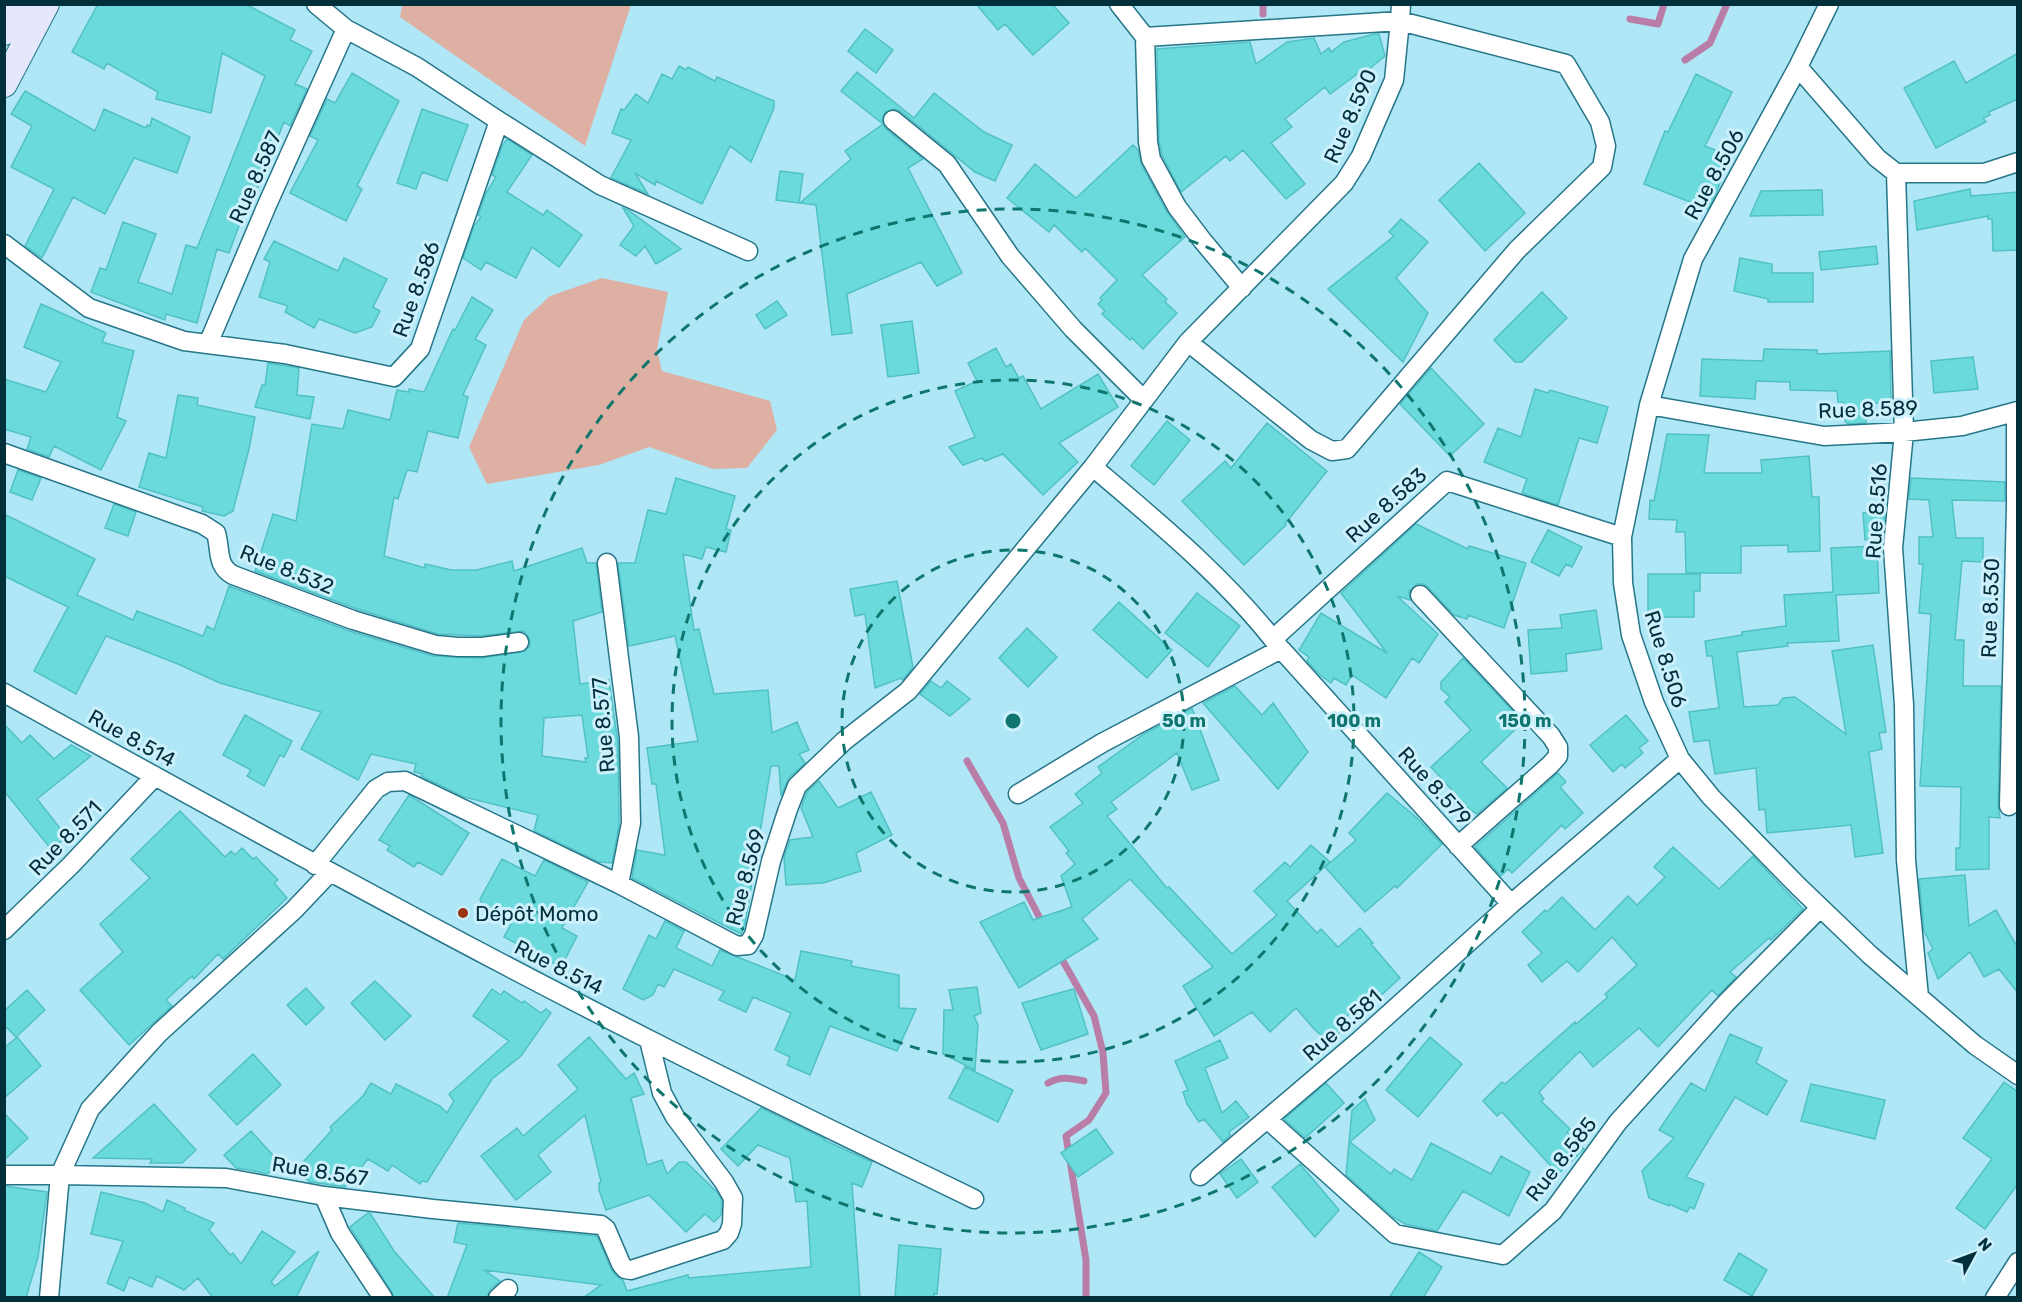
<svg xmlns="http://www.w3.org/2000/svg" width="2022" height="1302" viewBox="0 0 2022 1302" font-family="Rubik,sans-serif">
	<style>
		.green { fill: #ddb0a3 }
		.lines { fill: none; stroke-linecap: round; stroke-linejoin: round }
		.stream { stroke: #b97ea8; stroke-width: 7 }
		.building { fill: #6bdadc; stroke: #51c1c4; stroke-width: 1.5; fill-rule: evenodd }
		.minor-casing { stroke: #257689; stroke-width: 21 }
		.secondary-casing { stroke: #257689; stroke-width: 28 }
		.minor { stroke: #fff; stroke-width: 18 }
		.secondary { stroke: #e5e8fc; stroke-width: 26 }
		.ring { fill: none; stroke: #0f766e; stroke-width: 3; stroke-dasharray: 10 8 }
		.poi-dot { fill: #9a3310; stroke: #cdf1fc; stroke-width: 2 }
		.labels { text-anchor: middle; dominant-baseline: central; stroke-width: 6; stroke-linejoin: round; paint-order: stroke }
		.street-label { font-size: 21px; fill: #01303b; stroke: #cdf1fc }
		.poi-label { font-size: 21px; fill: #01303b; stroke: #cdf1fc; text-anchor: start }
		.centre { fill: #0f766e; stroke: #cdf1fc; stroke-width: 3 }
		.ring-label { font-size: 18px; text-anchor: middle; font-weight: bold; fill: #0f766e; stroke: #cdf1fc; stroke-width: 6; stroke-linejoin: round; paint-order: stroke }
	</style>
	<rect width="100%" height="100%" fill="#b0e7f7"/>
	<!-- green -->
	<path class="green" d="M402,5H631L585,146L400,17Z
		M602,278L668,292L657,350L662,371L770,401L777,430L747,468L713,469L649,447L599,465L487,484L469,447L524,320L550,296Z"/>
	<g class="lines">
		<!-- stream -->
		<path class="stream" d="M1263,14V4
			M1630,19L1658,24L1664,4
			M1685,60L1710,43L1727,4
			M967,761L1003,823L1019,878L1044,926
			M1059,954L1094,1016L1103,1053L1106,1093L1089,1120L1066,1136L1086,1260V1298
			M1048,1083C1061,1076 1070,1078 1084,1081"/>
	</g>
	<!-- building -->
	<path class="building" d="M98,4H245L295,30L290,40L312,51L295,84L307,89L290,126L284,122L258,187L254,185L229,253L217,249L197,323L166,314L165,320L91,292L100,268L106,270L123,222L156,234L138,282L172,294L186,245L197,248L265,76L222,53L211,113L156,99L158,92L107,63L104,69L72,52Z
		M976,4H1052L1069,23L1033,55L1005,24L998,30Z
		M865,29L893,50L876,73L848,51Z
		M1375,34H1379L1385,56L1362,75L1360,72L1330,94L1325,87L1285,119L1292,127L1271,143L1305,184L1286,199L1243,150L1230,161L1226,156L1181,192L1162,155L1159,141L1157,49L1250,42L1256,64L1287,42L1314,38L1321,54L1329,48L1331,52L1344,42Z
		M2018,53V99L1989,112L1990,115L1983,118L1986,122L1936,148L1904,88L1954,61L1966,83Z
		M679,66L686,70L688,67L715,81L717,77L774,101V108L751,162L730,146L702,204L656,181L655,185L635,173L648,194L611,178L631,140L612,133L621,109L624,110L636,94L648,103L662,74L672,79Z
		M857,72L914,118L934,93L984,132L1012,145L995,181L975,172L900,111L894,109L885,112L882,119L885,128L923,159L908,168L962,273L937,286L921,262L847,294L852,333L832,335L816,205L800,203L851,159L845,151L883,124L841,91Z
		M352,73L399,101L357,186L362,189L346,221L290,193L318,140L310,136L327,99L335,103Z
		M1696,74L1732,92L1705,146L1730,156L1716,194L1708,209L1644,184L1665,131L1668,132Z
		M25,91L95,131L104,109L146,128L147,125L150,126L152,118L190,137L177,173L134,158L105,214L73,197L42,258L25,246L54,189L11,167L32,126L11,114Z
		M422,109L468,125L447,181L422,172L416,189L397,183Z
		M507,139L532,155L507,192L543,215L547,210L582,235L559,267L532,247L516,278L486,262L481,270L463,258L474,226L481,217L478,215L486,193L496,177L492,175L502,146Z
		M1133,145L1138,150L1141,164L1167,212L1185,237L1142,275L1167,299L1165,302L1177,313L1143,349L1132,338L1130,340L1102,314L1105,311L1098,304L1102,300L1100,298L1117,280L1085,248L1082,252L1054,225L1049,232L1007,198L1035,164L1076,198Z
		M1479,163L1525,213L1485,251L1439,200Z
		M780,171L803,174L799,203L776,200Z
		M1970,189L1971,196L2018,192V250L1993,251L1992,219H1988V216L1917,230L1914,201Z
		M1822,190L1823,215L1750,216L1761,191Z
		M623,208L628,210L681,249L656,264L645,246L636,256L620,245L634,226Z
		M1401,219L1428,242L1396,278L1428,313L1403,362L1328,289L1394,236L1389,232Z
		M274,241L338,271L344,258L387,279L373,307L380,311L372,327L355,333L319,319L314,328L285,312L288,306L259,297L270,262L264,259Z
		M1876,246L1878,264L1821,270L1819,252Z
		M1740,258L1772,264V273H1813V302H1768V299L1734,291Z
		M1542,292L1567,318L1522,362H1515L1494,340Z
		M472,297L493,310L475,339L486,345L463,395L468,397L458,438L428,431L417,472L407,470L398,499L394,497L384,556L425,568V564L451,570H477L512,561L514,571L582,548L587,563H596L602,612L573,621L580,684L609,680L618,743L619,825L612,863L599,862L534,831L538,815L464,797L421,776L423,774L414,772L416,764L371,754L358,780L301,749L321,712L220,683L178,664L106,636L76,694L34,671L68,607L4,576V514L95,559L77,595L133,620L137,611L203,636L207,626L214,630L229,586L349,631L433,656L482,658L525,651L530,646V640L527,635L523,631L481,636L438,634L357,609L255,571L273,514L296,521L312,424L343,429L348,410L390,420L397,390L409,392V389L424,392L453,329L455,330ZM582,715L588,758H585L586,762L542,756L544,718Z
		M777,301L787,315L765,329L756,315Z
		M41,304L106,333L102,342L134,351L117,417L126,421L101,470L54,446L49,457L27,449L31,437L4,429V379L46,392L61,362L24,347Z
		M912,321L919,373L888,377L881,325Z
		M996,348L1006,367L1011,364L1019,378L1023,376L1041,409L1098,374L1118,407L1059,443L1078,462L1043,495L1003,454L985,461L982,458L963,465L949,447L975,437L955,391L977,381L968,363Z
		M1764,349L1817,350V354L1890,351L1891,403H1875V413H1867L1866,423L1848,424L1845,421L1843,402H1838L1837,391L1790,390V382L1756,381L1755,399L1700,396L1702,359L1763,361Z
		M1973,357L1978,389L1934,393L1931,361Z
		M268,363L299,368L297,395L314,397L310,419L255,407L262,385H265Z
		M1431,368L1484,424L1450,456L1400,404Z
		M1535,389L1548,393L1550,390L1608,407L1597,443L1579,438L1558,505L1522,493L1527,479L1484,462L1498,428L1521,437Z
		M178,395L198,398L197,405L255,417L249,449L233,511L224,516L202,511L203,507L139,487L149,453L166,458Z
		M1167,421L1190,440L1154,485L1131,466Z
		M1267,423L1327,471L1285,524L1286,525L1244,565L1182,501L1225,461L1231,468Z
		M1667,434L1709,435L1704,473H1762L1761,460L1809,456L1812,497H1819L1820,551L1788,552V545L1741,546V573H1686L1685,532H1676L1677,520L1649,519L1650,500L1654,501Z
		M18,470L41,478L32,500L10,492Z
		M676,478L735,496L726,529L731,530L726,552L706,547L702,559L683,554L694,630L699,629L714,694L768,690L772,733L797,722L809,750L799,754L805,763L789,778L781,796L779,766H771L745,924L741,934L632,878L637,850L665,855L656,784H652L647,748L698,741L675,636L629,646L618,563H635L648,510L666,514Z
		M1911,478L2005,482V501L1952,500L1956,538H1983V562L1962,561L1955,640H1964L1963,686H2001L1998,806L2000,818L1989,817V869L1956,870V848H1960L1961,787L1920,786L1931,614L1919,613L1923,564H1919V537H1933L1929,500L1909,499Z
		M114,504L136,512L128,536L105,528Z
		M1885,511L1883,538L1865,540L1863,513Z
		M1416,524L1468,549L1469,546L1526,563L1504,628L1468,615L1467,619L1454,615L1428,587L1423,584H1417L1409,591L1410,600L1397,596L1438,634L1419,663L1412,658L1386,698L1352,675L1346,685L1334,678L1331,683L1320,675L1307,661L1309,657L1299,650L1321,613L1387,653L1341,593Z
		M1548,530L1582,547L1572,567L1566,564L1559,576L1531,562Z
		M1877,546L1879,593L1836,595L1839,641L1787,643L1788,646L1737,652L1744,707L1778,705L1783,698L1795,697L1846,734L1832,651L1873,645L1886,732L1879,733L1882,749L1869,752L1883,853L1855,857L1851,825L1767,833L1765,809L1759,810L1756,768L1715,774L1709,740L1694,742L1689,712L1719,708L1712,656H1707L1705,641L1742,635V632L1786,626L1784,595L1833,592L1831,548Z
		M1648,574H1700V591H1694V617H1648Z
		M897,581L913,667L903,680L901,678L875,688L865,614L855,616L850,589Z
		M1197,593L1240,626L1208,667L1165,633Z
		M1119,602L1172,650L1147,678L1093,630Z
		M1596,610L1602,649L1566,654L1567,671L1531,674L1528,630L1562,628L1560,615Z
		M1027,628L1057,657L1028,687L999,658Z
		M1463,658L1523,722L1481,762L1507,788L1477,814L1454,799L1452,790L1431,767L1471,730L1445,702L1450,697L1441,689V682Z
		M931,681L941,688L947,681L970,699L950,716L920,694Z
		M1235,686L1262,715L1273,703L1308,752L1278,789L1203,703Z
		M1192,708L1219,780L1192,790L1177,753L1111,802L1117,809L1107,816L1167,888L1169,887L1232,954L1277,915L1254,891L1285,862L1290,867L1311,845L1330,862L1287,901L1317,933L1321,929L1338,947L1360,928L1373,943L1371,944L1400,978L1376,1000L1371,995L1345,1018L1350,1023L1329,1042L1314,1029L1296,1008L1270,1032L1252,1012L1214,1036L1183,986L1213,967L1130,879L1082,919L1098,939L1019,988L980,922L1024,902L1033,920L1072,907L1061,876L1075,864L1066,853L1069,851L1050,827L1083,803L1075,794L1102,773L1098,767L1144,734Z
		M245,715L292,741L284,757L280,755L264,786L247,776L251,770L223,755Z
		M1626,715L1648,741L1639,748L1643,753L1625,768L1622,764L1613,772L1590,745Z
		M4,724L22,743L30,735L54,759L71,745L91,756L37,799L67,837L51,849L4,791Z
		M1558,773L1566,782L1560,787L1583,813L1565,829L1562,825L1512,873L1508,869L1501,876L1475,847Z
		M819,781L838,808L871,792L892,835L856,853L861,871L823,883L786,885L784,857L790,840L813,837L801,808L807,792Z
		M1387,793L1416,817L1442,844L1397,888L1395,886L1365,912L1325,867L1356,840L1349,833Z
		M409,795L469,833L442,875L418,862L414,867L387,850L390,846L379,840Z
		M180,811L225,857L231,851L235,855L242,848L253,859L256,857L278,880L274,883L287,898L223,959L218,954L194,979L192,976L166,1000L172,1006L129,1045L80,990L123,952L100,924L150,878L131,859Z
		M1673,847L1719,889L1753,856L1803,909L1771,940L1769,938L1730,972L1736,977L1718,996L1712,990L1658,1047L1639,1028L1593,1067L1580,1051L1539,1092L1544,1099L1541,1101L1570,1129L1567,1132L1584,1149L1558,1174L1502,1112L1497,1116L1483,1101L1502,1082L1505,1084L1575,1022L1576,1024L1608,997L1605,994L1637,965L1612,937L1578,972L1567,961L1542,982L1528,965L1542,953L1522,932L1545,910L1547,912L1562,897L1595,930L1628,896L1637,905L1665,877L1654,867Z
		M502,859L535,876L544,860L588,882L562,928L577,936L561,967L504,937L512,922L483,906L480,899Z
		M1965,875L1969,926L1996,910L2018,948V993L1999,969L1984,977L1970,952L1938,979L1928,953L1933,949L1924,931L1919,879Z
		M665,921L684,931L676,948L712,966L720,950L795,980L801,951L852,961L851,966L899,975V1008L916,1009L897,1051L830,1026L810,1075L787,1065L790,1057L775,1050L791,1013L753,997L746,1012L719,1000L724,991L674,969L664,987L658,984L653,995L643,1000L623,989L649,935L656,939Z
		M375,981L411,1016L385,1040L351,1003Z
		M977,987L981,1013L974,1016L978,1025L975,1070L943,1054L944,1010H953L949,990Z
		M306,988L324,1008L306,1025L287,1005Z
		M492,989L501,995L504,991L522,1003L524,1001L541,1013L546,1009L551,1013L521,1056L492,1079L427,1182L422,1181L420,1184L392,1165L388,1171L368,1159L345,1187L310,1182L296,1170L332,1130L330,1127L363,1096L371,1083L391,1094L396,1084L440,1106L447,1113L454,1101L449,1094L509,1041L473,1016Z
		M1074,989L1088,1034L1041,1050L1022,1003Z
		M27,990L45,1010L16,1037L4,1025V1011Z
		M1730,1034L1762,1048L1756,1063L1787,1081L1767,1115L1735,1097L1686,1177L1704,1184L1694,1209L1690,1207L1687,1212L1669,1204V1206L1649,1198L1642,1171L1674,1138L1659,1130L1691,1083L1705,1091Z
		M17,1037L41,1066L4,1098V1048Z
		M589,1037L626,1079L634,1073L644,1094L631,1098L647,1165L662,1160L667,1174L679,1162H686L718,1193L722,1201L721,1215L714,1222L705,1214L686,1232L649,1195L606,1210L599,1190V1183L601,1182L585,1115L538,1155L551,1172L516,1200L481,1156L517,1128L523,1136L578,1089L558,1065Z
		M1430,1037L1462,1064L1418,1117L1386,1090Z
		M1220,1040L1228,1058L1205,1068L1222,1113L1236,1101L1249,1117L1229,1132L1230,1135L1223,1142L1204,1119L1199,1122L1187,1104L1183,1092L1188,1090L1175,1061Z
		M253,1054L281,1085L237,1125L209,1095Z
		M965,1067L1013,1090L998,1122L949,1098Z
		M2004,1082L2018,1092V1184L1985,1229L1956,1208L1992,1159L1963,1138Z
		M1326,1083L1344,1103L1305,1138L1284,1119Z
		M1811,1084L1885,1100L1875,1139L1801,1121Z
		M1365,1099L1375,1120L1350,1142L1391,1174L1394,1169L1412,1180L1431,1143L1491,1174L1501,1156L1530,1172L1509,1216L1463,1191L1437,1231L1405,1224L1393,1217L1346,1175L1352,1110Z
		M154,1104L196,1150L182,1163H150L152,1159L93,1158Z
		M761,1108L825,1139L824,1140L872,1162L862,1187L852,1183L860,1298H583L601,1285L484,1270L500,1281L490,1290L487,1298H447L467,1245L454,1242L458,1223L597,1236L611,1269L616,1276L623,1280L627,1291L688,1275L689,1278L811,1267L807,1201L796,1202L790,1158L758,1145L738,1166L721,1149Z
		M4,1113L28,1138L4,1160Z
		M1096,1129L1113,1153L1078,1177L1061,1153Z
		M251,1131L280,1163L267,1174L250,1170L236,1168L224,1155Z
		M1241,1159L1258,1182L1237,1198L1220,1174Z
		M1300,1164L1339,1210L1315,1237L1272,1187Z
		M4,1186L47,1192L38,1257L26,1298H4Z
		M101,1192L145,1203L163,1212L167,1200L185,1208L184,1210L214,1223L209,1230L230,1255L233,1253L241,1264L262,1231L295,1252L271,1282L275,1286L319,1251L296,1298H213L198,1278L184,1290L157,1276L152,1287L129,1277L124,1291L107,1283L123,1241L91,1234Z
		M368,1213H370L394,1251L435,1298H394L392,1292L350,1227Z
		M899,1245L941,1249L937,1294L934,1293V1298H895Z
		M1419,1252L1442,1267L1423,1298H1389Z
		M1739,1253L1767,1270L1752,1296L1724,1280Z"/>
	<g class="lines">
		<!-- minor casing -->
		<g class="minor-casing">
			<path id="minor" d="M1829,4L1798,67L1693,259L1649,405L1622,537L1623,583L1631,635L1654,702L1680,759L1711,797L1799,887L1870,955L1975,1045L2018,1075
				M1145,37L1148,142L1151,159L1177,207L1202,240L1242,288
				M1798,67L1877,158L1896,173L1904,432L1893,548L1904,705L1906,860L1919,997
				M893,120L947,164L1010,256L1073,329L1144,400
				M499,121L600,185L748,251
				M1896,173H1984L2018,162
				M4,244L89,308L184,341L285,354L394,377L420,349L499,121L417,67L346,29L316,4
				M1188,342L1311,440L1332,451L1347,449L1517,250L1602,167L1606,146L1600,122L1566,64L1400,21L1401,4
				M208,344L267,205L346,29
				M1649,405L1824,436L1904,432L1962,426L2018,411
				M4,453L202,524L216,533C221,550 216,566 233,575L353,620L436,645L458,647H482L519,642
				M1093,467C1159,523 1226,578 1279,647
				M607,563L629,737L631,823L619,884
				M1420,595L1551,736L1558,747V756L1550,765L1458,846
				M1273,639L1447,481L1622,537
				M4,693C218,811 431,929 648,1039C756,1094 865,1146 974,1199
				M1018,794L1102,743L1281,649L1511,904L1680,759
				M2009,806L2016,506V412
				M315,865L376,789L388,782L405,781L619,884L737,946L748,945L754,935L771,861L788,809L797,786L844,741L908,691L1093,467L1188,342L1344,183L1361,156L1394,80L1400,21L1145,37L1119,4
				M330,872L294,910L159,1033L90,1109L60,1175L226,1178L324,1196L433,1209L601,1225L606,1229L621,1264L625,1269L631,1270L723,1240L729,1233L732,1224L733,1198L724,1182L675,1117L662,1093L649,1040
				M4,930L71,865L155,776
				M1267,1119L1395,1234L1503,1255L1553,1211L1618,1122L1726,1003L1820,908
				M4,1175H60L49,1298
				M1200,1176L1360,1040L1511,904
				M324,1196L340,1233L383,1298
				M498,1298L508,1289
				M1995,1298L2018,1262"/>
		</g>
		<!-- secondary casing -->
		<g class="secondary-casing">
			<path id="secondary" d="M4,32L18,4
				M4,84L46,4"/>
		</g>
		<!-- minor -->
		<use href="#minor" class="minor"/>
		<!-- secondary -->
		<use href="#secondary" class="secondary"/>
	</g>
	<!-- distance rings -->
	<g class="ring">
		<circle cx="1013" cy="721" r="171"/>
		<circle cx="1013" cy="721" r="341"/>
		<circle cx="1013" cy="721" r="512"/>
	</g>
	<!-- markers -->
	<circle class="poi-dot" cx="463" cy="913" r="6"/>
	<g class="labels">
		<!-- street labels -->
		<g class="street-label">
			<text transform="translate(1350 116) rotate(-66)">Rue 8.590</text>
			<text transform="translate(1714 174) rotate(-61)">Rue 8.506</text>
			<text transform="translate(255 177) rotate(-66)">Rue 8.587</text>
			<text transform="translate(416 289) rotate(-70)">Rue 8.586</text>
			<text transform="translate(1868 409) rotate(-2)">Rue 8.589</text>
			<text transform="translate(1386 505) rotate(-42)">Rue 8.583</text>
			<text transform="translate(1876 511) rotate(-86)">Rue 8.516</text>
			<text transform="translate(287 569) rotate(22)">Rue 8.532</text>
			<text transform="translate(1990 608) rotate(-88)">Rue 8.530</text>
			<text transform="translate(1666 659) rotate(73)">Rue 8.506</text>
			<text transform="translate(603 725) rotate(-95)">Rue 8.577</text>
			<text transform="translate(132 738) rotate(29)">Rue 8.514</text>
			<text transform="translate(1435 786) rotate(48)">Rue 8.579</text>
			<text transform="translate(65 838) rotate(-46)">Rue 8.571</text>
			<text transform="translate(745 877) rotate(-75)">Rue 8.569</text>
			<text transform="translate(559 967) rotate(27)">Rue 8.514</text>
			<text transform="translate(1342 1025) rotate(-41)">Rue 8.581</text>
			<text transform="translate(1561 1159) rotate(-52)">Rue 8.585</text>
			<text transform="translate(320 1171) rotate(9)">Rue 8.567</text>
		</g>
		<!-- poi labels -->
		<g class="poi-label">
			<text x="475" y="913">Dépôt Momo</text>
		</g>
	</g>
	<circle cx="1013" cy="721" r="9" class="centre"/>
	<g class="ring-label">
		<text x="1184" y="727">50 m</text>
		<text x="1354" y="727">100 m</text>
		<text x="1525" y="727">150 m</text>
	</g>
	<!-- border -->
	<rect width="2022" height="1302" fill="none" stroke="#01303b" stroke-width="12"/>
	<!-- north arrow -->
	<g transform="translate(1974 1254) rotate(49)" stroke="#cdf1fc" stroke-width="4.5" paint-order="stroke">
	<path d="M0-4.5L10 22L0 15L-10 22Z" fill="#01303b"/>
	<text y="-9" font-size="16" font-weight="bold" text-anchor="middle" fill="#01303b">N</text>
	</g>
</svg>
